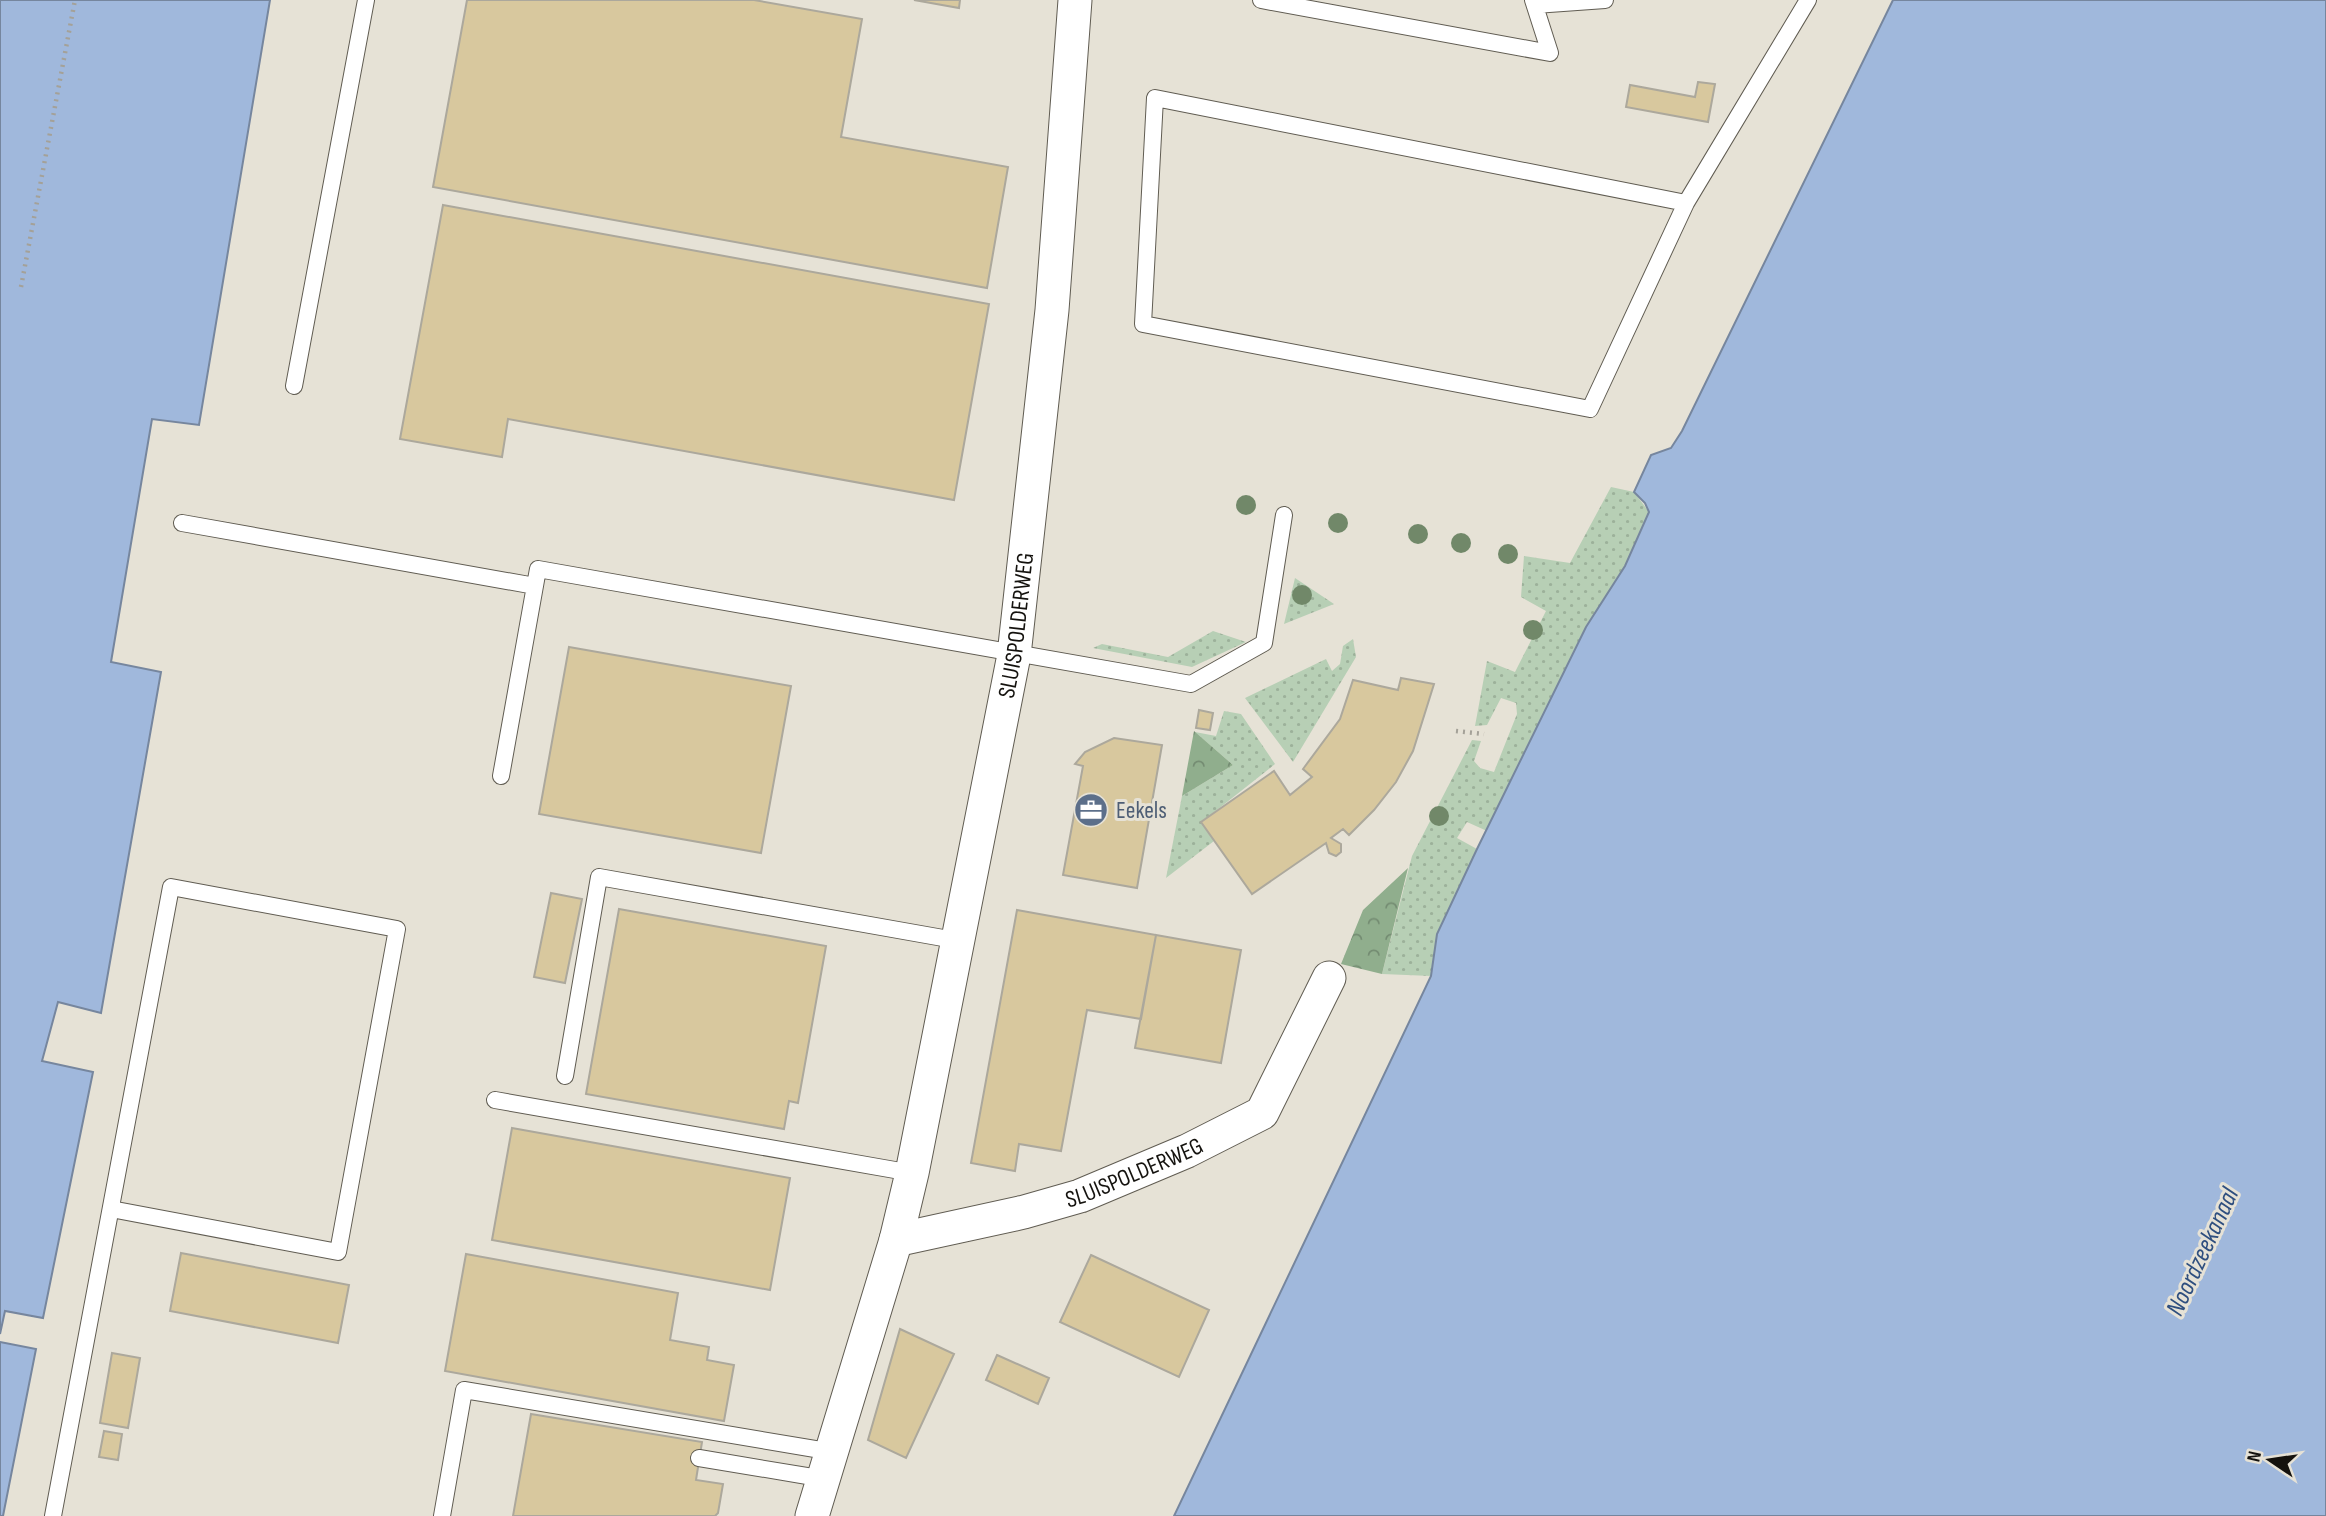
<svg xmlns="http://www.w3.org/2000/svg" width="2326" height="1516" viewBox="0 0 2326 1516" font-family="'Sofia Sans Condensed',sans-serif">
	<style>
		.grass { fill: url(#grass-dots) }
		.forest { fill: url(#forest-crowns) }
		.water { fill: #a0b8dc; stroke: #76869e; stroke-width: 2 }
		.building { fill: #d8c89e; stroke: #aca89c; stroke-width: 2 }
		.lines { fill: none; stroke-linecap: round; stroke-linejoin: round }
		.service-casing { stroke: #605c52; stroke-width: 18 }
		.minor-casing { stroke: #605c52; stroke-width: 35 }
		.path { stroke: #a4a198; stroke-width: 4.5; stroke-dasharray: 2 5; stroke-linecap: butt }
		.service { stroke: #fff; stroke-width: 16 }
		.minor { stroke: #fff; stroke-width: 33 }
		.tree { fill: #718869 }
		.labels { text-anchor: middle; dominant-baseline: central; stroke-width: 6; stroke-linejoin: round; paint-order: stroke }
		.street-label { font-size: 24px; fill: #14120e; stroke: #e6e2d6 }
		.service-label { font-size: 24px; fill: #4e5e75; stroke: #e6e2d6; text-anchor: start }
		.water-label { font-size: 26px; font-style: italic; fill: #2f4f7f; stroke: #e6e2d6 }
	</style>
	<defs>
		<pattern id="grass-dots" width="8" height="8" patternUnits="userSpaceOnUse" patternTransform="scale(1.75)"><rect width="8" height="8" fill="#b7cfb5"/><path d="M2 2h.1M6 6h.1" fill="none" stroke="#9cb19a" stroke-width="1.8" stroke-linecap="round"/></pattern>
		<pattern id="forest-crowns" width="20" height="18" patternUnits="userSpaceOnUse" patternTransform="scale(1.75)"><rect width="20" height="18" fill="#90ae8d"/><path d="M2 6a3 3 0 1 1 6 0M12 15a3 3 0 1 1 6 0" fill="none" stroke="#748c72"/></pattern>
	</defs>
	<rect width="100%" height="100%" fill="#e6e2d6"/>
	<!-- grass -->
	<path class="grass" d="M1611,487L1634,492L1649,512L1625,566L1586,627L1487,831L1467,822L1457,838L1477,849L1437,934L1431,976L1382,974L1412,856L1472,740L1481,741L1474,761L1480,768L1494,772L1517,714L1516,703L1501,698L1487,725L1475,726L1487,661L1515,672L1546,611L1521,597L1524,556L1570,563Z
		M1295,578L1334,604L1284,624Z
		M1213,631L1246,642L1192,667L1093,648L1102,644L1168,657Z
		M1353,639L1356,657L1293,762L1245,698L1326,659L1332,671L1340,664L1343,646Z
		M1224,711L1241,714L1275,764L1203,821L1214,841L1166,878L1182,796L1233,765L1195,732L1216,736Z"/>
	<!-- forest -->
	<path class="forest" d="M1194,731L1233,765L1182,796Z
		M1408,868L1382,974L1341,964L1363,910Z"/>
	<!-- water -->
	<path class="water" d="M0,0H270L199,425L152,419L111,662L161,672L101,1013L58,1002L42,1061L93,1072L43,1318L5,1311L0,1334Z
		M1893,0H2326V1516H1174L1431,976L1437,934L1477,849L1586,627L1625,566L1649,512L1645,503L1634,492L1651,455L1671,448L1682,431Z
		M0,1342L36,1349L3,1516H0Z"/>
	<!-- building -->
	<path class="building" d="M467,0H754L862,19L841,137L1008,167L987,288L433,187Z
		M914,0H960L959,8Z
		M1698,82L1715,84L1708,122L1626,107L1630,85L1695,97Z
		M443,205L989,304L954,500L508,419L502,457L400,439Z
		M569,647L791,686L761,853L539,814Z
		M1401,678L1434,684L1413,751L1396,782L1374,810L1349,835L1343,829L1331,838L1341,844V852L1336,856L1329,853L1326,843L1252,894L1201,822L1274,771L1290,795L1312,777L1303,769L1340,719L1353,680L1398,690Z
		M1199,710L1213,713L1210,730L1196,728Z
		M1114,738L1162,745L1137,888L1063,875L1083,766L1075,764L1085,752Z
		M551,893L582,899L565,983L534,977Z
		M619,909L826,946L798,1103L789,1101L784,1129L586,1094Z
		M1017,910L1156,935L1141,1019L1087,1010L1061,1151L1019,1144L1015,1171L971,1163Z
		M1156,935L1241,950L1221,1063L1135,1048Z
		M512,1128L790,1178L770,1290L492,1240Z
		M181,1253L349,1285L338,1343L170,1311Z
		M466,1254L678,1293L670,1340L709,1347L707,1360L734,1365L724,1421L445,1371Z
		M1091,1255L1209,1310L1179,1377L1060,1322Z
		M900,1329L954,1354L906,1458L868,1440Z
		M112,1353L140,1358L128,1428L100,1423Z
		M997,1355L1049,1378L1038,1404L986,1380Z
		M531,1414L702,1442L696,1480L723,1484L718,1513L715,1516H513Z
		M104,1431L122,1434L118,1460L99,1457Z"/>
	<g class="lines">
		<!-- service casing -->
		<g class="service-casing">
			<path id="service" d="M1261,0L1550,53L1533,0
				M1535,5L1605,0
				M1686,203L1155,98L1143,324L1590,409L1686,203L1808,0
				M294,386L366,0
				M182,523L535,586
				M501,776L538,569L1191,684L1264,643L1284,515
				M565,1076L599,877L960,941
				M495,1100L912,1173
				M699,1458L825,1479
				M53,1516L171,887L397,929L338,1252L111,1209
				M442,1516L464,1390L833,1452"/>
		</g>
		<!-- minor casing -->
		<g class="minor-casing">
			<g id="minor">
				<path id="s1" d="M896,1240L1024,1212L1080,1196L1187,1151L1262,1113L1329,978"/>
				<path id="s2" d="M812,1516L896,1240L912,1173L1014,655L1052,310L1075,0"/>
			</g>
		</g>
		<!-- path -->
		<path class="path" d="M21,287L75,0
			M1456,731L1484,734"/>
		<!-- service -->
		<use href="#service" class="service"/>
		<!-- minor -->
		<use href="#minor" class="minor"/>
	</g>
	<!-- trees -->
	<g class="tree">
		<circle cx="1246" cy="505" r="10"/>
		<circle cx="1338" cy="523" r="10"/>
		<circle cx="1418" cy="534" r="10"/>
		<circle cx="1461" cy="543" r="10"/>
		<circle cx="1508" cy="554" r="10"/>
		<circle cx="1302" cy="595" r="10"/>
		<circle cx="1533" cy="630" r="10"/>
		<circle cx="1439" cy="816" r="10"/>
	</g>
	<!-- icons -->
	<defs>
		<g id="office-disc" transform="scale(1.75)"><circle r="9.5" fill="#5c6f8a" stroke="#e6e2d6"/><path d="M-6-3h4V-5.5h4V-3h4V5H-6ZM-1-4.5V-3h2v-1.5ZM-6 0V1H6V0Z" fill="#fff"/></g>
	</defs>
	<g fill-rule="evenodd">
		<use href="#office-disc" x="1091" y="810"/>
	</g>
	<g class="labels">
		<!-- street labels -->
		<g class="street-label">
			<text stroke="none"><textPath href="#s2" startOffset="915">SLUISPOLDERWEG</textPath></text>
			<text stroke="none"><textPath href="#s1" startOffset="248">SLUISPOLDERWEG</textPath></text>
		</g>
		<!-- service labels -->
		<g class="service-label">
			<text x="1116" y="810">Eekels</text>
		</g>
		<!-- water labels -->
		<g class="water-label">
			<text transform="translate(2203 1252) rotate(-65)">Noordzeekanaal</text>
		</g>
	</g>
	<!-- north arrow -->
	<g transform="translate(2270 1460) rotate(283)" stroke="#e6e2d6" stroke-width="5" paint-order="stroke">
	<path d="M0-5L12 26L0 18L-12 26Z" fill="#14120e"/>
	<text y="-10" font-size="19" font-weight="bold" text-anchor="middle" fill="#14120e">N</text>
	</g>
</svg>
